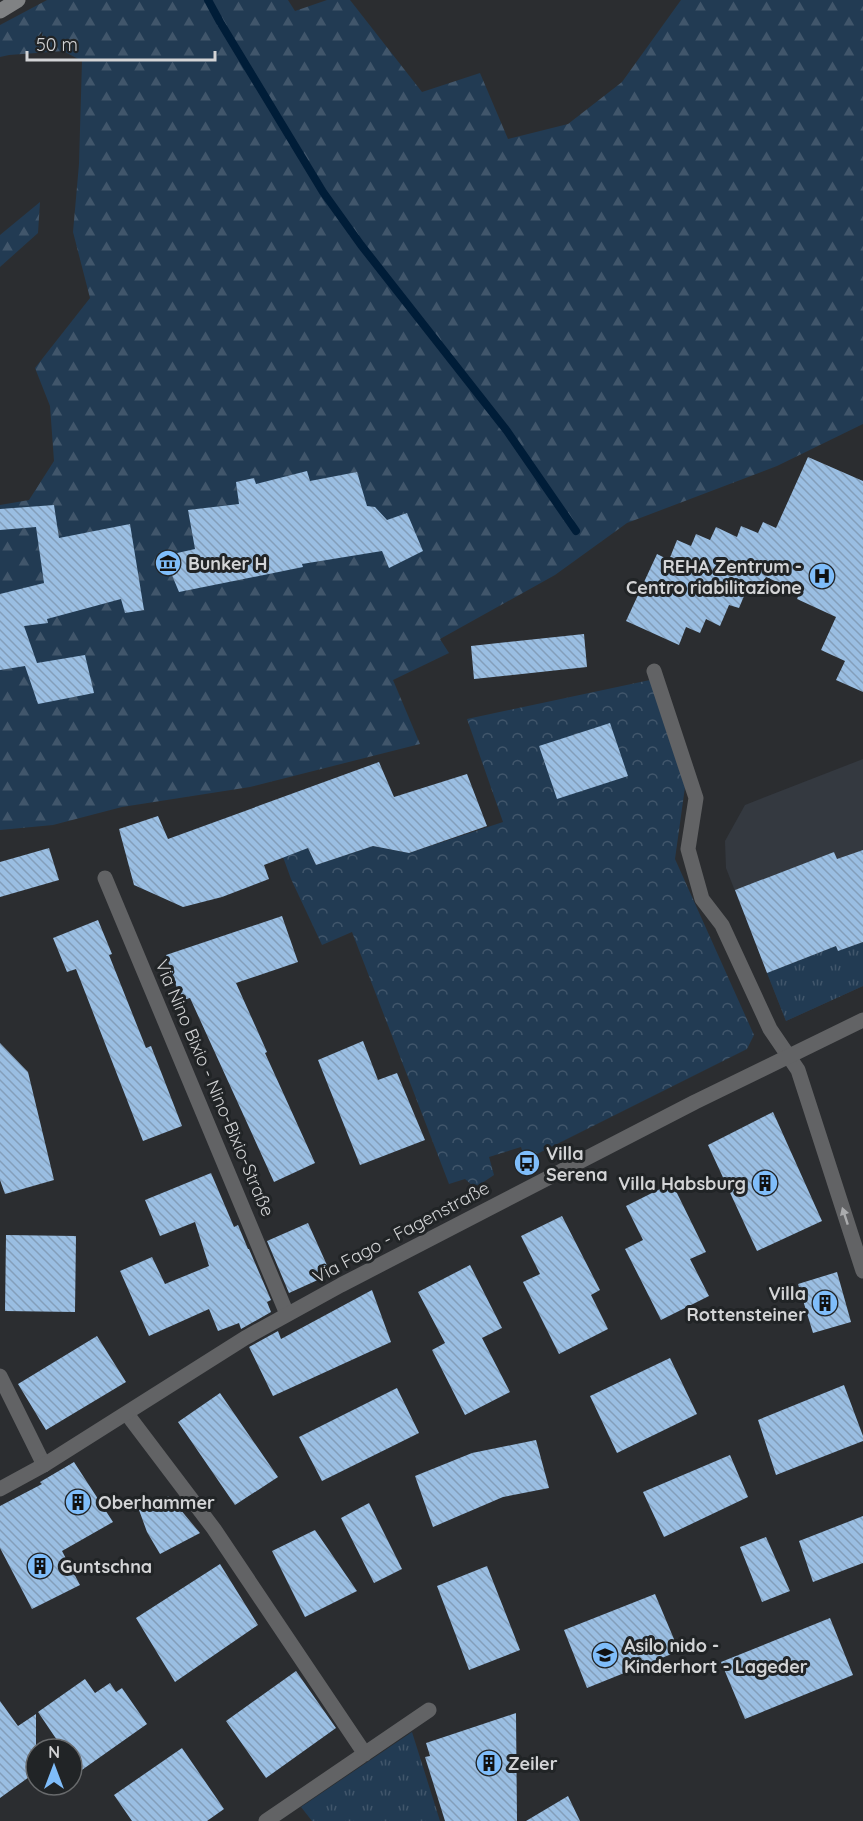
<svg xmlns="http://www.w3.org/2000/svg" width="863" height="1821" viewBox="0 0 863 1821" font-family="Quicksand,sans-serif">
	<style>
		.built { fill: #343940 }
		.grass { fill: url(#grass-tufts) }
		.forest { fill: url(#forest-firs) }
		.park { fill: url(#park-crowns) }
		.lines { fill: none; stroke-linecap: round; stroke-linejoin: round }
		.stream { stroke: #001d38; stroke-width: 8 }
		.building { fill: url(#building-back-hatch) }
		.minor { stroke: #626365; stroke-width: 15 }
		.tertiary { stroke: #626365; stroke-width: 15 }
		.secondary { stroke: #808284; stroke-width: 15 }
		.oneway { fill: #abacae }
		.labels { text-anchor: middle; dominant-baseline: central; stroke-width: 6; stroke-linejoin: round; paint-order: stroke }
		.poi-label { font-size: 18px; font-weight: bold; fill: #d3d4d6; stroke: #212426; text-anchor: start }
		.street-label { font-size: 18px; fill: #d3d4d6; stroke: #212426 }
	</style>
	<defs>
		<pattern id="grass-tufts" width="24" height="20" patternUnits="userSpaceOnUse" patternTransform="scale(1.5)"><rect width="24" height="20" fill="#223b53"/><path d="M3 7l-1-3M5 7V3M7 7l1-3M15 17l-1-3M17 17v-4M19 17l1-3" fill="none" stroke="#41566b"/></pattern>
		<pattern id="forest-firs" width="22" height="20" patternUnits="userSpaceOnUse" patternTransform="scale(1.5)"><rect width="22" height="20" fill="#223b53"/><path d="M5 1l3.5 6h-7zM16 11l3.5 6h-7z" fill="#41566b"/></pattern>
		<pattern id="park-crowns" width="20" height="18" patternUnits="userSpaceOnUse" patternTransform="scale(1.5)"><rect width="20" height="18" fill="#223b53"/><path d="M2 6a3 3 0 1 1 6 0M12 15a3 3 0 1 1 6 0" fill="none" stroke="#41566b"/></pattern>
		<pattern id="building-back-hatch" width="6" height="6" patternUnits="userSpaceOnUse" patternTransform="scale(1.5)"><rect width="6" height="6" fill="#9abee2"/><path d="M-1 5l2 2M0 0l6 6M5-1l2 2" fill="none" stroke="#839eba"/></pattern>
	</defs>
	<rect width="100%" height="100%" fill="#2b2d30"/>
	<!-- built -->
	<path class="built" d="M863,759V986L786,1021L726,868L725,841L745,805Z"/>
	<!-- grass -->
	<path class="grass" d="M863,942V986L786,1021L767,973L836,946L838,951Z
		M412,1732L440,1821H312L301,1807Z"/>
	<!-- forest -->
	<path class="forest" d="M47,0H288L295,11L327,0H350L422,92L480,73L508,139L568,124L622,82L681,0H863V424L777,466L627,523L555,575L440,639L449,653L393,680L420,744L250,787L122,807L53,825L0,830V505L29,500L54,461L50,406L35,368L90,298L73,232L79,164L82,61L63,51L9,55L0,57V25Z
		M40,202L38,233L0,267V235Z"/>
	<!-- park -->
	<path class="park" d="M650,680L685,787L675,859L754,1035L747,1049L525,1160L521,1147L489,1157L494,1175L479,1185L473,1186L465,1179L449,1184L352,932L322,945L291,879L283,857L308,848L316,865L373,846L409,853L503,822L467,719Z"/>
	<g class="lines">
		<!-- stream -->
		<path class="stream" d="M208,0L220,22L323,192L361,245L507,431L576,531"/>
	</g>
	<!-- building -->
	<path class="building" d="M808,457L863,481V692L836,680L845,661L821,650L836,617L797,599L800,592L766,577L758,594L747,589L739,608L729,605L720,626L706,619L700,633L686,627L679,645L626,621L657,554L669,560L677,540L691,546L696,534L710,540L716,527L737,537L741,526L758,533L763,522L776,528Z
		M307,471L310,481L357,472L367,506L375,507L387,520L407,513L423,551L389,568L382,551L302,564L303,567L179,592L164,556L195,549L188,510L239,504L236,482L254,478L256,484Z
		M54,505L59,538L130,524L144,610L125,613L121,599L47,619L48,623L24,626L37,663L85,655L94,693L38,704L25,666L0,670V594L44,583L36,527L0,530V509Z
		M584,634L587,667L474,679L471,646Z
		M610,723L628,776L557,799L539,746Z
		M379,762L394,797L467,774L487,826L409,853L373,846L316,865L308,848L264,865L269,879L222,897L183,907L134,885L119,829L158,816L168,839Z
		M49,848L59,880L0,897V862Z
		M863,850V942L838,951L836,946L767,973L735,890L834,852L837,859Z
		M282,916L298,962L236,983L267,1052L265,1053L315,1163L274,1182L190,998L181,1001L166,955Z
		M98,920L112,954L109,955L146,1048L151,1046L182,1126L143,1141L76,969L67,972L53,938Z
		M363,1041L378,1080L397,1073L425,1140L360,1165L318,1060Z
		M0,1043L28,1072L54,1180L5,1194L0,1180Z
		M773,1112L822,1221L757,1251L708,1145Z
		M211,1173L234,1227L238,1225L248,1249H249L271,1300L267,1302L271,1312L241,1329L239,1323L218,1331L209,1309L149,1336L120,1271L152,1257L165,1284L209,1266L195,1222L160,1236L145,1200Z
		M672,1183L706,1252L690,1259L709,1296L661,1320L625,1249L643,1240L626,1206Z
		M562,1216L600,1290L591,1295L608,1329L559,1354L523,1282L540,1274L521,1236Z
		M308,1223L331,1274L289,1293L267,1241Z
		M6,1235L76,1236L75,1312L5,1311Z
		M470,1265L502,1328L482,1338L510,1392L465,1415L432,1350L445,1343L418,1292Z
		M837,1272L851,1322L813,1333L798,1284Z
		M372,1290L391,1342L273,1396L249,1347L278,1331L281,1339Z
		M97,1336L126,1382L46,1430L18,1384Z
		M670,1358L697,1414L617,1453L590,1396Z
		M844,1385L863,1436V1441L776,1475L758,1420Z
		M397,1388L419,1433L322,1481L299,1437Z
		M220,1393L278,1477L235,1505L178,1422Z
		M536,1440L549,1488L503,1497L433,1527L415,1476L472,1453Z
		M730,1455L748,1497L664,1537L643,1492Z
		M74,1462L113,1522L62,1551L80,1585L32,1609L0,1548V1506L42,1484L40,1482Z
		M169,1496L200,1533L160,1554L147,1532L139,1510Z
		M369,1503L402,1569L374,1583L341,1518Z
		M863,1516V1563L813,1582L799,1541Z
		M315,1530L357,1591L305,1617L272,1551Z
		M766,1537L790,1591L762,1602L740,1547Z
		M220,1564L258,1625L175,1682L136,1618Z
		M487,1566L520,1650L469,1670L437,1586Z
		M655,1594L679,1651L587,1688L564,1630Z
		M830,1618L853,1675L745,1719L721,1662Z
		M296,1671L336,1728L266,1778L226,1721Z
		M85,1679L95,1693L110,1683L116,1692L122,1688L147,1724L79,1772L72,1762V1749H63L38,1712Z
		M0,1701L18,1726L36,1714V1772L0,1798Z
		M516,1713L517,1821H445L425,1757L430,1756L426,1743Z
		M182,1748L224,1809L207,1821H132L114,1795Z
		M568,1796L580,1821H526Z"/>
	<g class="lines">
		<!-- minor -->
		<path class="minor" d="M654,671L696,798L688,849L702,899L722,925L770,1029L798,1070L863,1271
			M105,878L287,1314
			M0,1376L44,1465
			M127,1414L214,1529L365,1754
			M266,1821L429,1710"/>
		<!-- tertiary -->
		<path class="tertiary" d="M0,1489L44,1465L245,1338L341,1285L695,1102L863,1020"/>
		<!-- secondary -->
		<path class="secondary" d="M0,11L18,0"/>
	</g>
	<!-- one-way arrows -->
	<defs><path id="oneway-solid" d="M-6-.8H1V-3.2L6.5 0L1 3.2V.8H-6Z" transform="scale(1.5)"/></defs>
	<use class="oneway" href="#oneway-solid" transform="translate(845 1216) rotate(-108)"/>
	<!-- icons -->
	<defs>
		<g id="museum-disc" transform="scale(1.35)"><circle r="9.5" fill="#7fbdfa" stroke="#212426"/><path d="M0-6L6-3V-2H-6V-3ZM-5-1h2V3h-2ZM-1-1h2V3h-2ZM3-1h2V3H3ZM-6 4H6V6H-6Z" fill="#111"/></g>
		<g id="hospital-disc" transform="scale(1.35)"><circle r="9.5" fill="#7fbdfa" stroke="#212426"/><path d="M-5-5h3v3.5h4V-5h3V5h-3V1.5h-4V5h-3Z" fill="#111"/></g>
		<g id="bus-disc" transform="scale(1.35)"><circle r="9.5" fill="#7fbdfa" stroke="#212426"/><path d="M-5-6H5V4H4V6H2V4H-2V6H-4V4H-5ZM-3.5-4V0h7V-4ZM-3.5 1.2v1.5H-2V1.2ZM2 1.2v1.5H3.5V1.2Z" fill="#111"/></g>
		<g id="building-disc" transform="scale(1.35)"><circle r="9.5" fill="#7fbdfa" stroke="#212426"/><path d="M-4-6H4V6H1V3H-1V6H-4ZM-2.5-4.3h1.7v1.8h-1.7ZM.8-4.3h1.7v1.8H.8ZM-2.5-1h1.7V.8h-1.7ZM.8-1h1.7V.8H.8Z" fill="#111"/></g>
		<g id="school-disc" transform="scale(1.35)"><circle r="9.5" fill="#7fbdfa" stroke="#212426"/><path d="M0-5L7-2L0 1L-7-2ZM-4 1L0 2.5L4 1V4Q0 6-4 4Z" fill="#111"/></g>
	</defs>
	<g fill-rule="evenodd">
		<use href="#museum-disc" x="168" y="563"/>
		<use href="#hospital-disc" x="822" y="576"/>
		<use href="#bus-disc" x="527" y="1163"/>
		<use href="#building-disc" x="765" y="1183"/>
		<use href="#building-disc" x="825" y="1303"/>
		<use href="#building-disc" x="78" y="1502"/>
		<use href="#building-disc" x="40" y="1566"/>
		<use href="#school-disc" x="605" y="1655"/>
		<use href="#building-disc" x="489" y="1763"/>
	</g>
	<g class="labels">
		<!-- poi labels -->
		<g class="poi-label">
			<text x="188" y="563">Bunker H</text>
			<text x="802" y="566" text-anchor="end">REHA Zentrum -<tspan x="802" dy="21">Centro riabilitazione</tspan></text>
			<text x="546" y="1153">Villa<tspan x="546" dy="21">Serena</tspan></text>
			<text x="746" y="1183" text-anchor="end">Villa Habsburg</text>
			<text x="806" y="1293" text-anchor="end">Villa<tspan x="806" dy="21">Rottensteiner</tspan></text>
			<text x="98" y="1502">Oberhammer</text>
			<text x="60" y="1566">Guntschna</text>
			<text x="624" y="1645">Asilo nido -<tspan x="624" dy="21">Kinderhort - Lageder</tspan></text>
			<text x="508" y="1763">Zeiler</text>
		</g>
		<!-- street labels -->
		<g class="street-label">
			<text transform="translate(215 1088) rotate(67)">Via Nino Bixio - Nino-Bixio-Straße</text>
			<text transform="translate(401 1232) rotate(-28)">Via Fago - Fagenstraße</text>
		</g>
	</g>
	<!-- north arrow -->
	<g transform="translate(54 1767)"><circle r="28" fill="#212426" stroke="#686a6c" stroke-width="1.5"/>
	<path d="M0-4.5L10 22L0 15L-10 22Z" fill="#7fbdfa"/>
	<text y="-9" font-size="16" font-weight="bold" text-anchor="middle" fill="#d3d4d6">N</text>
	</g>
	<!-- scale -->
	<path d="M27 51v9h188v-9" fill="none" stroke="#d3d4d6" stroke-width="3"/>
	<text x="36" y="51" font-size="18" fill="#d3d4d6" stroke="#212426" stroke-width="4.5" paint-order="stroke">50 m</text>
</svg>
